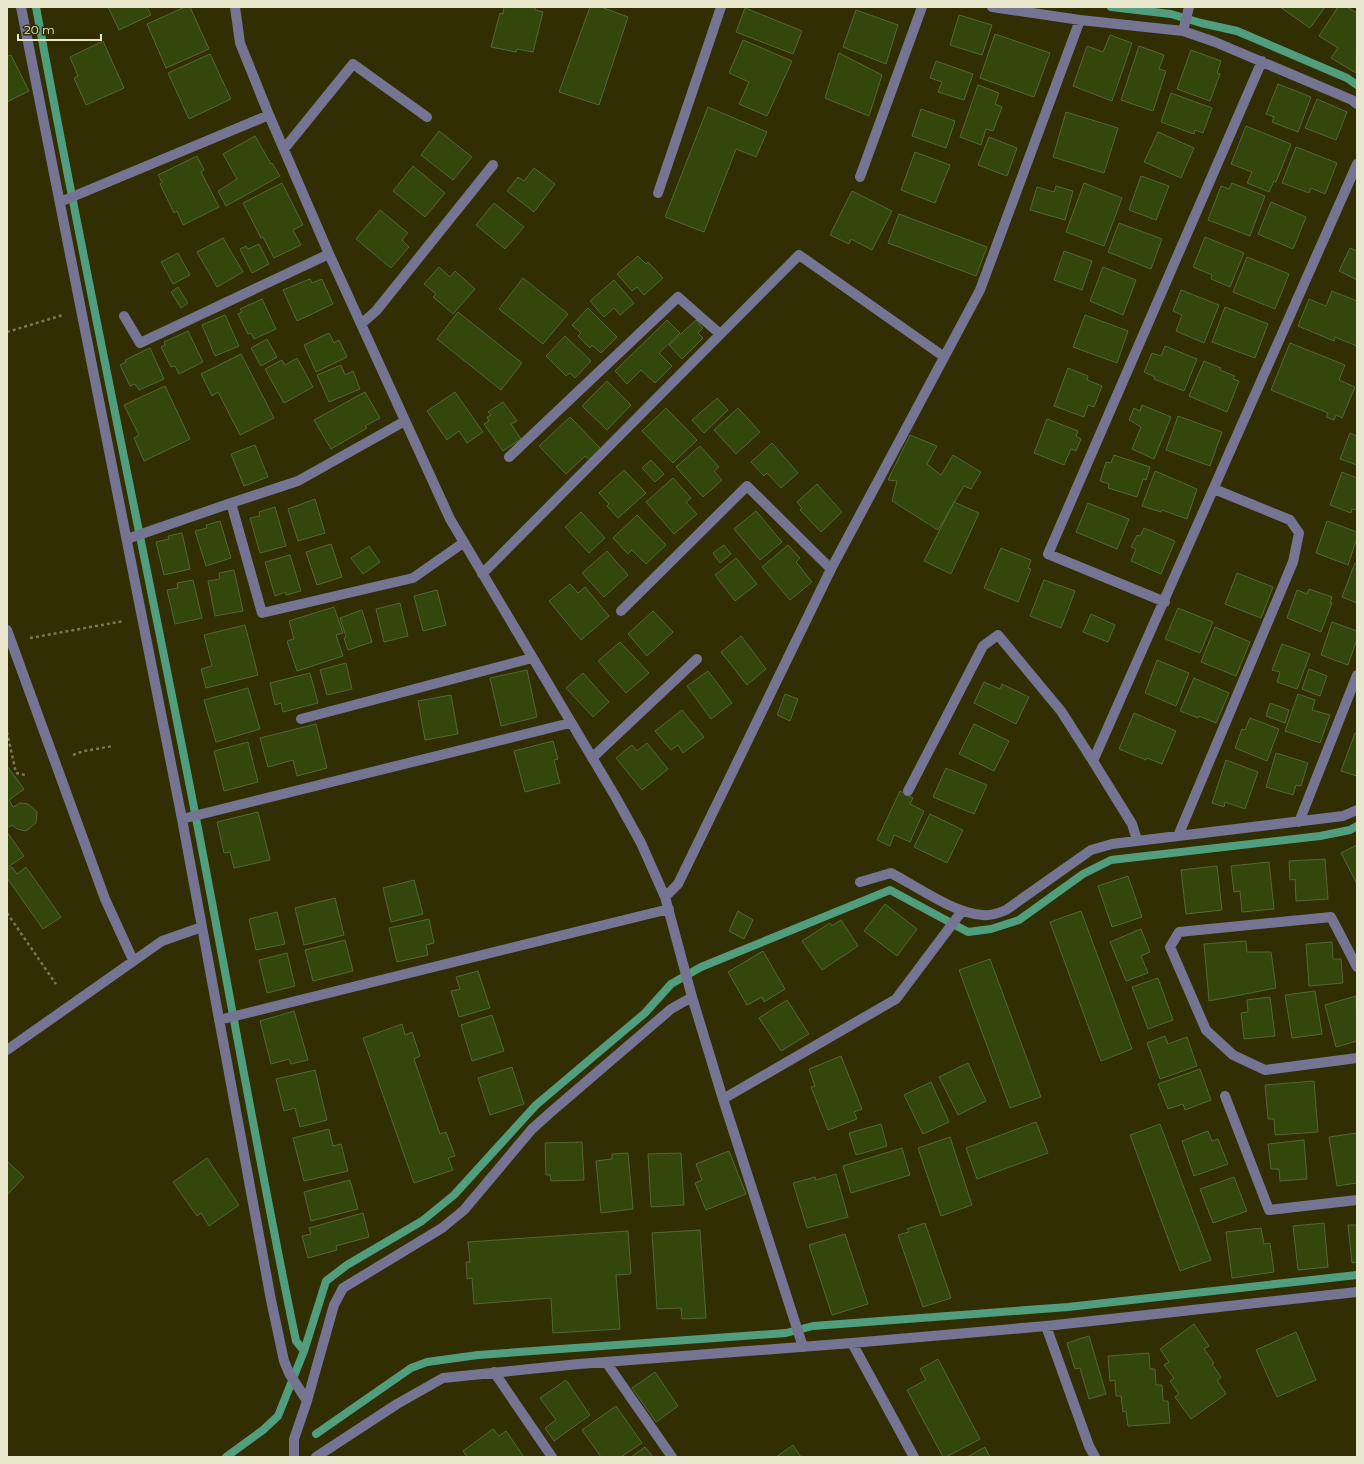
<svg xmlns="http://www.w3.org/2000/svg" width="1364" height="1464" viewBox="0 0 1364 1464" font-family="Montserrat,sans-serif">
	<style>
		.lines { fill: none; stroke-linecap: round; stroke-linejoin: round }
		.stream { stroke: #519e7f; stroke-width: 8 }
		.building { fill: #33460c; stroke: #546737 }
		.path { stroke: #7a7853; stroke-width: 2.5; stroke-dasharray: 3 3; stroke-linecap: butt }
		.minor { stroke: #757493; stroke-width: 10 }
	</style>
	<rect width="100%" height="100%" fill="#312e04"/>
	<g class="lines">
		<!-- stream -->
		<path class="stream" d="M36,7C83,264 138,521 188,777C225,965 257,1154 296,1341L304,1351
			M1111,7L1171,14L1201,23L1237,31L1347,78L1357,85
			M316,1434L411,1368L427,1362L478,1355L786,1333L813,1326L1068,1307L1357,1275
			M226,1457L263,1430L278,1416L304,1351L326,1281L347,1265L422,1221L454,1195L536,1105L645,1013L671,984L701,967L890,890L968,932L991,929L1019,920L1083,874L1111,860L1320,836L1350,830L1357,826"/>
	</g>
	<!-- building -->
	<path class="building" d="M108,7H147L151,15L119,30Z
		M185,7H190L209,49L166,68L147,24Z
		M504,7H535V10L543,12L533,52L517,49L516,52L491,47L500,13L503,14Z
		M590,7H601L628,17L599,105L559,92Z
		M1280,7H1325L1310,28Z
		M1338,7H1347L1357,13L1356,73L1331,58L1338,48L1319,36Z
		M745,8L802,31L793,54L736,32Z
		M856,10L898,25L886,64L843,47Z
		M959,15L992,25L982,55L950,45Z
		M995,34L1050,53L1034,97L980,78Z
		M1110,35L1132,43L1112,101L1073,86L1087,46L1103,52Z
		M743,40L792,61L767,116L739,104L749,82L729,73Z
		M103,41L124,88L86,105L74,78L78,76L70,57Z
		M1139,46L1164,55L1159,69L1166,71L1153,111L1121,100Z
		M1191,50L1221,61L1217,73L1220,74L1210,101L1177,89Z
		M839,53L882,75L869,116L825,98Z
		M210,54L231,99L189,119L168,73Z
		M11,55L29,91L7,102V56Z
		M936,61L973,74L964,100L938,92L942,82L930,78Z
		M1278,84L1311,97L1298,132L1272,122L1274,117L1266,114Z
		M978,85L999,93L995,104L1002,107L993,131L986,129L981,145L960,137Z
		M1171,93L1212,108L1203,133L1195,130L1194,134L1161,122Z
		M1317,99L1347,112L1336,140L1305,128Z
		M708,107L767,132L756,157L736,149L704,232L665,217Z
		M921,109L955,121L946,148L912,136Z
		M1066,112L1118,128L1104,173L1053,157Z
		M1246,126L1291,144L1276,182L1274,181L1269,192L1247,183L1252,172L1231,164Z
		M439,131L472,157L453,180L421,155Z
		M1158,132L1194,148L1181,178L1144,162Z
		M255,136L271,164L272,163L280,176L226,206L218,191L237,179L223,154Z
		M989,137L1017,148L1007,176L978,165Z
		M1296,147L1337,163L1325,194L1311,188L1309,193L1282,183Z
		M915,152L950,165L935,203L901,190Z
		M197,156L204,170L201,172L219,207L183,225L177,211L174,213L160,184L162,182L158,175Z
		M413,166L445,193L425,217L393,191Z
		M534,168L555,184L534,212L507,191L518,177L524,181Z
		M1141,176L1169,186L1156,220L1129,210Z
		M282,183L303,225L293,230L301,245L274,258L263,237L261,238L243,203Z
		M1084,183L1122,198L1104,246L1066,232Z
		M1232,183L1265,196L1250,236L1208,220L1221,186L1229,189Z
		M1056,186L1073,191L1065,220L1030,210L1037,187L1054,192Z
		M852,191L892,211L872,250L851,239L849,244L830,235Z
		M1271,202L1306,217L1293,249L1258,234Z
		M494,203L524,227L505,249L476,225Z
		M380,210L408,233L402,240L409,247L391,268L356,239Z
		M899,214L987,247L976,276L888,243Z
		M1119,223L1162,239L1151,269L1108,252Z
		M1205,237L1244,253L1230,287L1211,279L1212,275L1193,267Z
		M223,238L243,272L217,287L197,252Z
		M259,244L269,264L252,273L240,249L246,246L248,249Z
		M1350,248L1357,251V280L1339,271Z
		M1064,251L1092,261L1082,290L1054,280Z
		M178,253L190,275L173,284L161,262Z
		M638,256L646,264L648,262L663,278L644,295L637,287L632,291L617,274Z
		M1247,257L1289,274L1275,309L1233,292Z
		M439,267L450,277L455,271L475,289L453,314L433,297L436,294L424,284Z
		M1103,267L1136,280L1123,315L1090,301Z
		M523,278L568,314L543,344L499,309Z
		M310,279L312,283L322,279L333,304L297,321L283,290Z
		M614,280L634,303L620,315L614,308L604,317L590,301Z
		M178,287L188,303L181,308L171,292Z
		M1181,290L1219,305L1204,343L1176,331L1182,315L1173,311Z
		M1332,291L1357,301V346L1335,337L1334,341L1298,326L1309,299L1326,306Z
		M262,299L276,329L254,339L251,333L248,334L238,314L242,312L240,309Z
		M1225,307L1268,324L1255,358L1212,342Z
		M588,308L617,337L601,353L592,345L590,348L578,336L581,333L572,325Z
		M458,312L522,363L501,390L437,339Z
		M225,315L239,346L215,356L202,325Z
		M1085,315L1128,331L1117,363L1073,347Z
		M667,320L680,333L659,353L672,366L655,383L641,370L627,384L615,371Z
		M696,320L703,328L698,333L703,338L682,359L669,345Z
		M188,331L203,362L179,374L175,366L171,367L161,347L165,345L164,342Z
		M329,333L334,343L339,340L347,357L316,372L304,345Z
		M565,336L591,361L575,378L570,373L566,376L546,356Z
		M267,339L277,357L261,366L251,348Z
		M1290,343L1345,365L1339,380L1355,387L1342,418L1336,415L1334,420L1326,417L1328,413L1271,390Z
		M1165,346L1197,359L1184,391L1154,379L1155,377L1144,372L1152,353L1161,356Z
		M150,348L164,379L139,390L135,384L130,386L120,365L126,362L125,360Z
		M241,354L274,418L240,435L218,392L212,396L201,374Z
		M297,358L313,387L284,403L265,369L282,360L285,365Z
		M1204,361L1221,368L1220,370L1235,376L1233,379L1239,381L1227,412L1189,396Z
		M341,365L345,375L353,371L360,389L329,402L317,375Z
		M1068,368L1088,376L1087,380L1102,386L1094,407L1088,405L1084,417L1054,406Z
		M607,381L631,405L607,430L582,406Z
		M165,386L190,439L144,461L134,438L139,435L124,405Z
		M365,392L380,418L365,426L367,428L331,449L314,420Z
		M455,392L483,432L467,443L459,431L447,440L427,411Z
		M717,398L728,410L704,433L692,420Z
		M503,402L517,421L511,424L521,439L503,451L484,424L489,421L487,417L491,415L488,412Z
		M1142,405L1171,417L1154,459L1132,449L1141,427L1129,420L1134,408L1140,411Z
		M666,408L697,440L673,463L642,431Z
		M738,408L760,432L736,454L714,430Z
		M1178,416L1222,432L1210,466L1166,450Z
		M570,417L602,450L591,461L585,456L566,474L539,446Z
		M1047,419L1078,431L1076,436L1081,439L1076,451L1071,449L1064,465L1034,453Z
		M1350,433L1357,436V465L1340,459Z
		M910,435L937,446L927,464L941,475L953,455L981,472L971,489L964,486L938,530L892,501L897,481L888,480Z
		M772,443L798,473L781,488L767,473L764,476L751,462Z
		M255,445L268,477L244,486L231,454Z
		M700,446L719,467L714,471L722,480L703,497L676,467Z
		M1114,455L1150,467L1146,480L1143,479L1137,497L1108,488L1109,484L1100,481L1106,462L1111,463Z
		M651,460L664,474L655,482L642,468Z
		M624,470L646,493L618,518L607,506L609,504L599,493Z
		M1155,471L1197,489L1187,519L1162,510L1161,512L1142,506Z
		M1342,472L1357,478V510L1352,509L1351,513L1330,505Z
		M673,478L691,498L686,502L697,514L674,534L646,502Z
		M817,484L842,512L821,532L800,510L802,508L797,502Z
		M315,499L325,533L298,541L288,509Z
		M954,502L979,513L951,574L924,561Z
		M1088,503L1129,519L1117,549L1076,532Z
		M275,507L286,546L260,553L250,518L260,516L259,512Z
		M756,511L782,542L760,560L734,529Z
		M581,512L605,538L589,553L565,527Z
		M637,515L666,545L646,564L632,550L628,554L613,538Z
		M220,521L231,558L206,566L195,531L207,528L206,525Z
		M1327,521L1357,532V538L1348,565L1316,553Z
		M1144,528L1175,541L1161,574L1131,561L1136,549L1131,547L1137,535L1140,536Z
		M182,533L190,569L164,575L156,542L169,539L168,536Z
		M331,544L342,577L317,585L306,552Z
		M724,545L731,554L720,563L713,553Z
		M788,545L800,558L796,562L812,582L790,600L762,567Z
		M369,546L380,562L363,574L351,558Z
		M1001,548L1031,560L1028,568L1031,569L1018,602L984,588Z
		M607,551L628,575L604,597L582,573Z
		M290,555L301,591L286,595V592L275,596L265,562Z
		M736,558L757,584L735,601L715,575Z
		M1355,563L1357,564V603L1342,597Z
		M234,570L243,611L215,616L208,581L220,579L219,573Z
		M1237,573L1273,587L1261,618L1225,604Z
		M193,580L202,618L175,624L167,590L178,588L177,583Z
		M1044,580L1075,591L1061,628L1030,616Z
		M570,584L578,593L585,587L609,616L581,640L549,601Z
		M1309,589L1332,597L1330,603H1332L1321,632L1287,618L1297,590L1307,594Z
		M437,590L446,625L423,631L414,596Z
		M400,603L408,636L384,642L376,609Z
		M334,607L343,633L336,635L343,656L297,671L287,641L294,639L289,621Z
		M1178,608L1213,622L1200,653L1165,639Z
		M362,610L372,642L348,650L344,638L346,637L340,618Z
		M653,611L673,632L647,656L628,634Z
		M1091,614L1115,625L1108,642L1083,632Z
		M1332,622L1357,631V639L1348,665L1321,655Z
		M245,625L258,675L206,688L201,669L212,666L204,635Z
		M1215,627L1250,642L1236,676L1201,662Z
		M741,636L766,669L747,685L721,652Z
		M620,642L649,673L626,693L598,661Z
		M1282,644L1310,654L1297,689L1277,682L1280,672L1272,670Z
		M1157,660L1189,673L1176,706L1145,693Z
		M346,663L352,689L327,695L320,670Z
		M1309,669L1327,676L1320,696L1302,689Z
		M527,670L537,717L501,726L490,678Z
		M708,671L732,703L711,719L687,686Z
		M310,673L318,703L283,712L281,703L275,705L270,683Z
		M583,673L609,702L593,717L566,688Z
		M1194,678L1229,693L1216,723L1199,716L1198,718L1180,711Z
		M984,682L1000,689L1002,684L1029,697L1016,724L974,703Z
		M248,688L260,729L216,742L204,700Z
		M785,694L798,699L790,721L777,715Z
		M1298,694L1315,700L1312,710L1330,715L1320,743L1285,731Z
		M451,695L458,734L425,740L418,701Z
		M1270,703L1289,710L1285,723L1266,716Z
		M682,710L704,737L683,753L678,745L671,750L655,731Z
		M1134,713L1176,731L1162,764L1147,758L1146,760L1119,749Z
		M1250,718L1279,729L1267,761L1235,748L1242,729L1245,730Z
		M316,724L327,768L297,776L293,760L268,767L260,738Z
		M974,724L1009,741L994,771L959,754Z
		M1355,733H1357V776L1341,771Z
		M553,741L558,759L554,760L560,783L525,792L514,751Z
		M248,742L258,782L224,791L214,751Z
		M647,743L668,769L642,790L616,758L632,745L637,751Z
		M1276,753L1308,763L1301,786L1296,785L1293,795L1266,787Z
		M1226,760L1258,772L1245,809L1225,802L1224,807L1212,803Z
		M7,766L24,789L9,800L13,807L20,803L28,804L37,812L36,823L26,831L17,829L12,825L7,828Z
		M946,768L987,785L974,814L933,797Z
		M900,791L913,798L910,804L924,811L910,842L894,835L890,846L877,840Z
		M258,812L270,860L234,868L230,852L224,853L217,822Z
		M930,814L963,830L947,863L914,847Z
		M7,832L24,856L7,868Z
		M1357,845V884L1341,853Z
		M1325,859L1328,899L1296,901L1295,879L1290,880L1289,861Z
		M1269,862L1274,909L1242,912L1240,891L1234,892L1231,866Z
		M1217,866L1222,910L1186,914L1181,870Z
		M12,867L17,874L26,867L61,917L43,929L7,878V870Z
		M1128,876L1142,917L1112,927L1098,886Z
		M414,880L423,914L391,922L383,888Z
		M335,898L344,935L304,945L295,908Z
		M885,904L917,929L897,956L864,931Z
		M738,911L753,920L744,939L729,931Z
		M1081,911L1132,1049L1101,1061L1050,922Z
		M277,912L285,944L256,950L249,919Z
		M429,919L434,943L426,945L428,955L397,962L389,928Z
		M841,920L858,946L822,970L802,941L830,923L832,926Z
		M1141,929L1150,952L1141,956L1148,973L1126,981L1110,942Z
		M345,940L353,971L313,981L305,950Z
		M1246,941L1247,952H1271L1276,988L1209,1001L1204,944Z
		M1332,942L1333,959H1341L1343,983L1309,986L1306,944Z
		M763,951L785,989L764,1002L762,997L747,1005L728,972Z
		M287,953L295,986L267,993L259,960Z
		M990,959L1041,1097L1010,1108L959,970Z
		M478,971L490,1008L459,1017L451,991L460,989L456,977Z
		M1158,978L1173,1020L1148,1029L1132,987Z
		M1315,991L1322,1034L1292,1038L1285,995Z
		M1356,996L1357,1041L1336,1047L1325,1005Z
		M1270,997L1275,1036L1244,1039L1241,1013L1248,1012L1247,1000Z
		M787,1000L809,1034L781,1051L759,1018Z
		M294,1011L308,1060L291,1064L289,1059L271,1064L260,1021Z
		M492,1015L504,1051L472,1061L461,1025Z
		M402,1024L405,1035L412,1032L420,1056L414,1059L440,1134L446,1132L455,1156L448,1158L453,1170L414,1183L363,1038Z
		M1165,1036L1168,1044L1187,1037L1197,1066L1160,1079L1147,1043Z
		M841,1056L862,1109L854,1112L857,1119L828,1130L811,1087L815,1086L809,1069Z
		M968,1063L986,1101L958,1115L939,1077Z
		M512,1067L524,1104L490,1115L478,1078Z
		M1200,1069L1211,1100L1185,1110L1183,1104L1168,1109L1158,1084Z
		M315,1070L327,1120L300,1127L295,1108L284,1111L276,1079Z
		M1314,1081L1318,1132L1275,1135L1274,1119H1268L1265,1085Z
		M931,1082L949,1122L923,1134L904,1095Z
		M1036,1122L1048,1153L977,1179L966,1148Z
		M881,1124L887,1146L856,1155L849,1133Z
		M1160,1124L1211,1260L1180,1271L1130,1135Z
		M329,1129L333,1146L341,1144L348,1171L304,1181L293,1138Z
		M1208,1131L1212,1141L1218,1139L1228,1164L1194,1176L1182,1141Z
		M1357,1133V1183L1337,1186L1329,1137Z
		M950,1137L972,1205L941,1216L918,1148Z
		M1304,1140L1307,1179L1280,1181L1279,1169H1271L1268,1144Z
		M582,1142L584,1180L551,1181L550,1175H546L545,1143Z
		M902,1148L910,1175L851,1193L843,1166Z
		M729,1151L746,1194L706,1210L695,1183L702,1180L696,1164Z
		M628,1153L633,1209L601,1213L596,1161L612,1159V1154Z
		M681,1153L684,1205L651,1207L648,1154Z
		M207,1158L239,1205L209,1226L201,1213L197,1216L173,1182Z
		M7,1161L24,1177L7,1195Z
		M836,1174L848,1217L807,1228L793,1183L815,1177L816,1180Z
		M1234,1177L1247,1211L1213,1223L1200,1189Z
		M350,1180L358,1209L311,1221L304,1192Z
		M363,1213L369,1237L336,1246L337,1250L308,1258L302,1236L311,1234L309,1228Z
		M925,1223L951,1298L923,1307L898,1235L909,1232L907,1229Z
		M1324,1223L1328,1267L1298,1270L1293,1226Z
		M1348,1225H1357V1262L1352,1263Z
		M1261,1228L1264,1244L1270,1243L1274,1272L1232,1278L1226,1232Z
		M700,1230L706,1318L682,1319L681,1308L657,1309L652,1233Z
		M628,1231L631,1274L616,1275L620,1329L553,1333L551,1298L474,1304L472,1278L467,1279L466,1262H470L468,1242Z
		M845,1234L868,1304L832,1315L809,1245Z
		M1194,1324L1209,1346L1204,1349L1214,1363L1212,1364L1221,1377L1217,1380L1226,1394L1191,1419L1175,1397L1179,1394L1170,1381L1174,1378L1164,1365L1169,1362L1160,1349Z
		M1296,1332L1316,1380L1277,1397L1256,1350Z
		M1089,1336L1106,1394L1089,1399L1080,1368L1075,1369L1067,1343Z
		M1149,1353L1150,1369H1155L1156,1385H1162L1163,1401H1168L1170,1423L1128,1426L1126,1411L1123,1412L1121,1396H1116L1115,1380L1110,1381L1108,1356Z
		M938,1359L980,1439L946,1457H943L907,1390L926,1380L920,1369Z
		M655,1372L678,1406L656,1422L632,1388Z
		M566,1380L590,1415L554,1441L545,1428L556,1420L540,1398Z
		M616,1406L642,1443L621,1457H601L582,1430Z
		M493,1429L499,1436L506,1431L524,1457H467L463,1451Z
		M793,1445L801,1457H776Z
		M645,1447L653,1457H631Z
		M985,1447L990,1457H967Z"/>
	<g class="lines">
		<!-- path -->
		<path class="path" d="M7,332L63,315
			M30,638L124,621
			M7,732L16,773L25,775
			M73,755L84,751L113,746
			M7,913L56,984"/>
		<!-- minor -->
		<path class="minor" d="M21,7L182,819L271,1300L284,1361L289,1373L307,1401
			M235,7L240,43L269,115L329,254L450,519L615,796L641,843L665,897L692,997L723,1099L803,1347
			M992,7L1080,20L1183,31L1215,42L1352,100L1357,104
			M1183,31L1189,7
			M284,149L353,64L427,117
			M860,177L922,7
			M658,193L721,7
			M60,202L269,115
			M124,316L140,343L329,254
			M361,324L376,311L493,165
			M509,457L678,297L720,334
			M231,503L298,481L405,421
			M127,539L231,503L262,613L413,578L463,543
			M482,574L799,255L943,356
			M1165,602L1048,554L1262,61
			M621,611L747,486L831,569
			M7,630L105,899L133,960
			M301,719L532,658
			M592,758L697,659
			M908,791L983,646L998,635L1061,711L1093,761
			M182,819L570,723
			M1299,822L1357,675
			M1178,836L1293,562L1299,533L1290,520L1214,489
			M1137,840L1132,824L1093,761L1357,164
			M860,882L891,873C916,886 955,914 983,915C991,916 999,913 1006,910L1091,850L1112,844L1343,816L1357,810
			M665,897L678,884L831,569L980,290L1080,20
			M1357,967L1331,917L1179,932L1170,947L1206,1030L1233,1055L1265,1070L1357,1058
			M219,1020L669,909
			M7,1050L162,941L202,927
			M1225,1096L1269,1210L1357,1200
			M723,1099L896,999L962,911
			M1046,1326L1089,1446L1095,1457
			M852,1343L914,1457
			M606,1362L672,1457
			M494,1372L552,1457
			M294,1457V1439L307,1401L334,1305L343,1288L442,1228L464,1210L532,1129L551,1112L671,1009L692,997
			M316,1457L397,1404L443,1378L579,1364L852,1343L1046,1326L1357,1292"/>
	</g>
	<!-- border -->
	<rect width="1364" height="1464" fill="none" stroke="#e8e7cb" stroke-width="16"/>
	<!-- scale -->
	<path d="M18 34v6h83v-6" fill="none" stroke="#e8e7cb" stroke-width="2"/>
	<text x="24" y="34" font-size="12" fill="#e8e7cb" stroke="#312e04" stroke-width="3" paint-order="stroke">20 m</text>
</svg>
